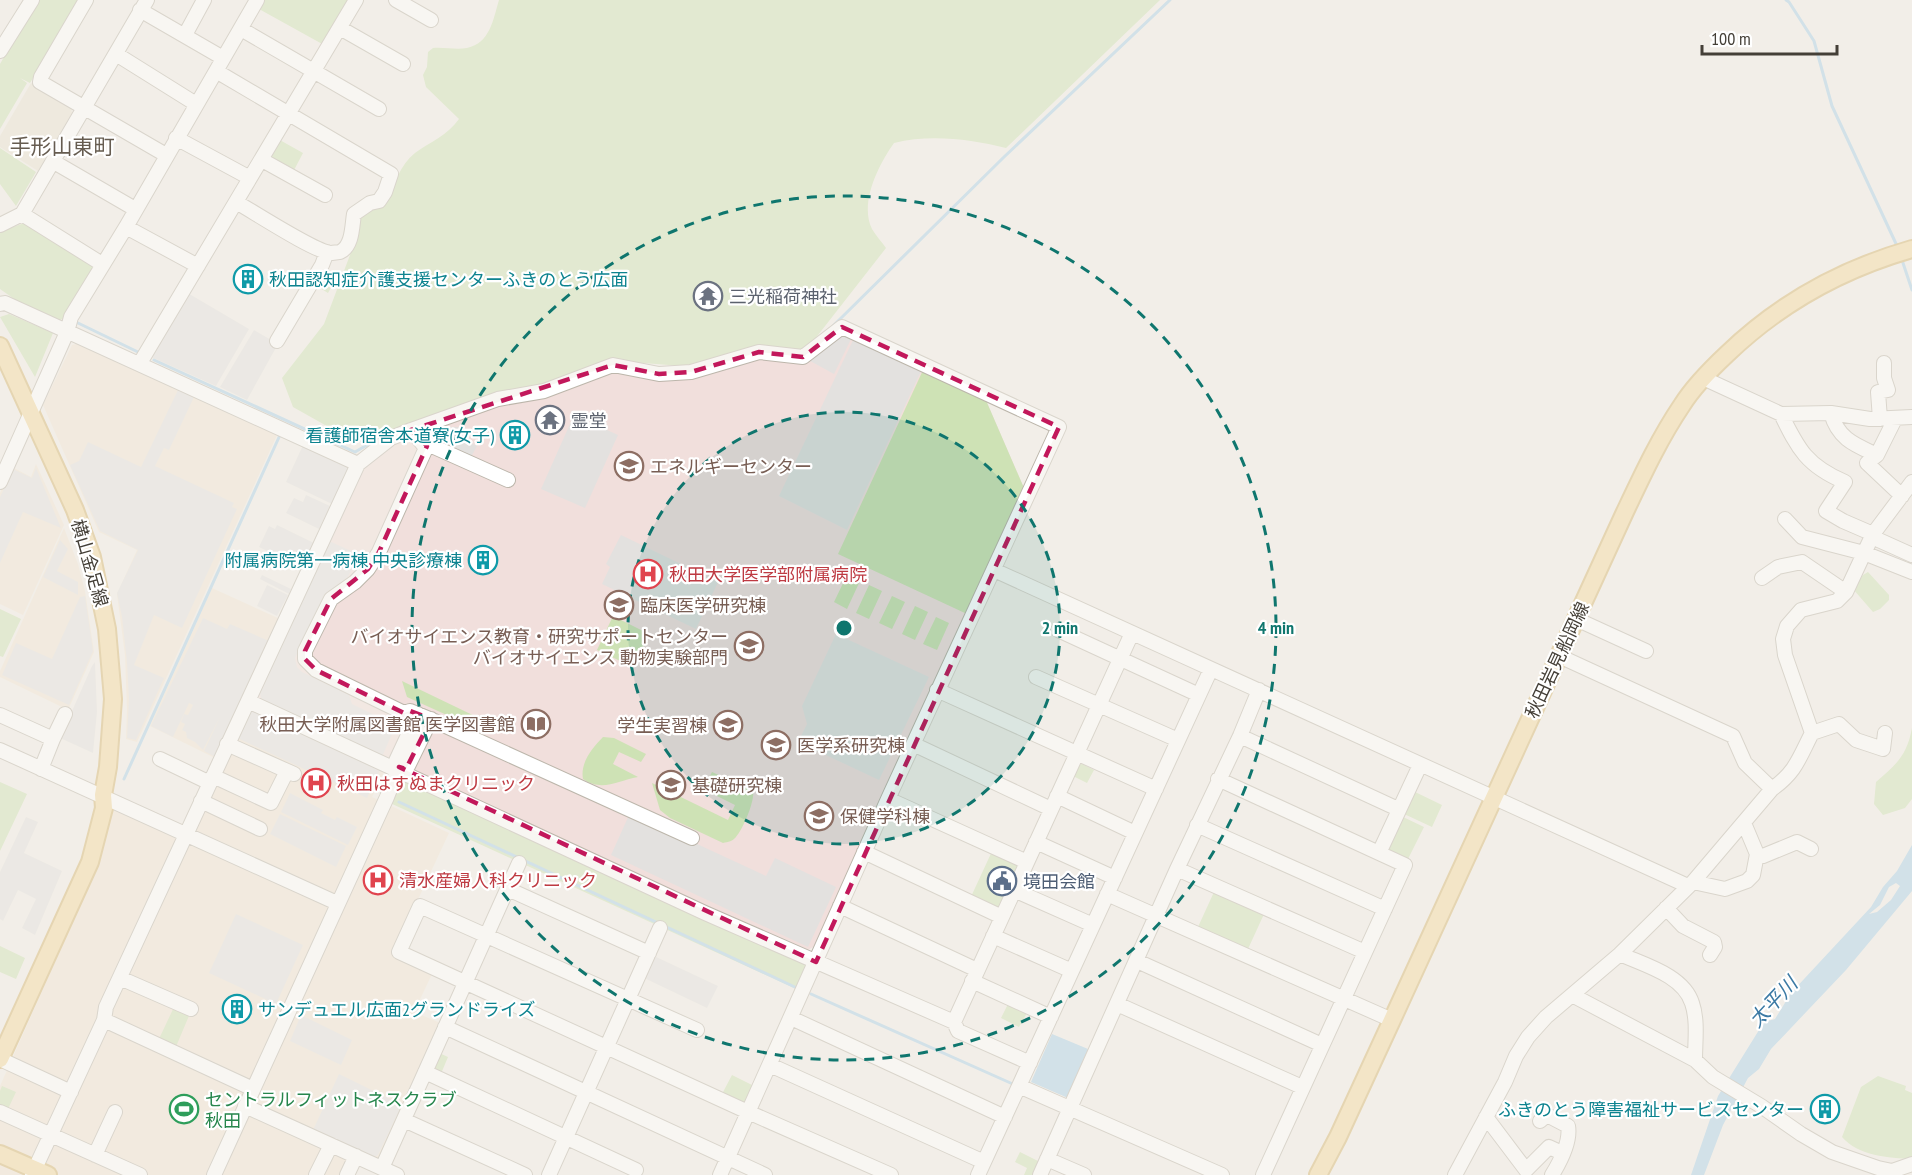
<svg xmlns="http://www.w3.org/2000/svg" width="1912" height="1175" viewBox="0 0 1912 1175" font-family="'PT Sans Narrow','Noto Sans JP',sans-serif">
	<style>
		.commercial { fill: #f1e5d5 }
		.education { fill: #e9e3d3 }
		.medical { fill: #f1dfdc }
		.green { fill: #cee2b5 }
		.parking { fill: #e3e1df }
		.water { fill: #aad0e8; fill-rule: evenodd }
		.lines { fill: none; stroke-linecap: round; stroke-linejoin: round }
		.stream { stroke: #aad0e8; stroke-width: 3 }
		.minor-casing { stroke: #bcb6ab; stroke-width: 16 }
		.major-casing { stroke: #d6b671; stroke-width: 20 }
		.minor { stroke: #fff; stroke-width: 14 }
		.major { stroke: #f3da9f; stroke-width: 16 }
		.marked { fill: none; stroke: #c2185b; stroke-width: 4.5; stroke-dasharray: 12 8; stroke-linejoin: round }
		.ring { fill: none; stroke: #0f766e; stroke-width: 3; stroke-dasharray: 10 8 }
		.labels { text-anchor: middle; dominant-baseline: central; stroke-width: 4.5; stroke-linejoin: round; paint-order: stroke }
		.culture-label { font-size: 18px; fill: #0d838f; stroke: #fff; text-anchor: end }
		.worship-label { font-size: 18px; fill: #5b616d; stroke: #fff; text-anchor: start }
		.education-label { font-size: 18px; fill: #785e54; stroke: #fff; text-anchor: start }
		.street-label { font-size: 18px; fill: #443f37; stroke: #fff }
		.health-label { font-size: 18px; fill: #be3a42; stroke: #fff; text-anchor: start }
		.service-label { font-size: 18px; fill: #4e5e75; stroke: #fff; text-anchor: start }
		.leisure-label { font-size: 18px; fill: #27864d; stroke: #fff; text-anchor: start }
		.water-label { font-size: 20px; font-style: italic; fill: #3c7aa4; stroke: #fff }
		.quarter-label { font-size: 21px; fill: #665c50; stroke: #fff }
		.centre { fill: #0f766e; stroke: #fff; stroke-width: 3 }
		.ring-label { font-size: 18px; text-anchor: middle; font-weight: bold; fill: #0f766e; stroke: #fff; stroke-width: 4.5; stroke-linejoin: round; paint-order: stroke }
	</style>
	<rect width="100%" height="100%" fill="#f2eee8"/>
	<!-- commercial -->
	<path class="commercial" d="M81,343L278,433L137,742L126,739L127,710L125,655L117,594L137,550L99,532L43,405L72,345Z
		M36,464L64,525L23,615L0,604V493L12,467L31,477Z
		M64,528L78,564L85,591L94,652L68,710L0,677V671Z
		M212,588L280,619L215,758L150,726Z
		M248,707L385,770L372,797L449,833L393,953L433,972L414,1012L443,1024L378,1159L353,1162L346,1175H0V1086L89,885L117,796L190,831Z"/>
	<!-- education -->
	<path class="education" d="M31,83L71,106L72,113L38,171L0,147V136Z"/>
	<!-- medical -->
	<path class="medical" d="M842,327L985,398L1024,488L815,946L808,950L804,948L612,864L256,699L362,467L391,444L613,365L683,372L759,352L803,357Z"/>
	<!-- green -->
	<path class="green" d="M37,0H80L30,83L20,78L27,83L0,129V64Z
		M264,0H347L348,1L324,45L259,9Z
		M499,0H1160L1006,148C970,139 930,134 894,143C879,164 859,203 872,229C876,236 882,242 886,248L804,353L746,352L682,366L617,361L549,383L441,413L357,443L293,407L282,378L324,324L350,255L360,218L369,207L386,202C394,185 400,165 415,153C430,142 448,135 459,119L426,87L423,75L427,67L428,52L433,48C444,47 456,50 467,48C490,43 493,20 499,0Z
		M278,139L303,153L293,172L272,160L270,153Z
		M0,148L36,172L16,206L0,184Z
		M24,223L93,264L95,270L66,318L57,321L20,303L0,289V232Z
		M321,275L334,282L328,293L315,285Z
		M9,314L53,333L35,377L0,317Z
		M924,368L985,398L1024,488L967,614L838,554Z
		M1868,572L1889,595V600L1880,609L1873,612L1853,589L1863,575Z
		M847,575L860,581L847,609L834,602Z
		M869,585L882,591L869,619L856,613Z
		M892,596L905,602L892,629L879,623Z
		M915,606L928,612L915,640L902,634Z
		M0,609L21,619L3,657L0,656Z
		M613,616L649,634L633,667L597,650Z
		M936,617L949,623L937,650L923,644Z
		M402,681L483,720L471,726L407,697Z
		M1912,728V799L1905,808L1883,815L1874,804L1876,782C1897,764 1907,755 1912,728Z
		M603,737L614,738L646,754L641,762L619,752L613,764L638,777C617,781 602,792 583,779C580,763 592,748 603,737Z
		M1082,764L1094,770L1087,783L1073,776L1078,765Z
		M712,772L753,791C755,801 743,829 736,837C733,841 728,842 723,843L670,818L660,810L652,783L728,820L735,805L703,789Z
		M404,776L816,962L803,992L390,803Z
		M0,782L27,794L0,851Z
		M1413,791L1442,805L1432,827L1402,813Z
		M1401,816L1424,827L1407,861L1389,853L1385,847Z
		M994,847L1027,862L1002,917L969,901Z
		M1214,892L1264,914L1248,949L1198,927Z
		M0,946L25,958L16,979L0,972Z
		M1008,1004L1027,1013L1019,1027L1001,1018Z
		M175,1005L191,1011L175,1049L158,1041Z
		M437,1052L448,1057L440,1076L429,1071Z
		M732,1075L756,1087L749,1102L742,1104L722,1094Z
		M1878,1076L1906,1086L1905,1090L1912,1093V1159C1889,1158 1858,1156 1842,1137L1861,1087Z
		M2,1086L16,1092L7,1111L0,1108V1091Z
		M1020,1152L1040,1162L1033,1175H1024L1027,1168L1015,1162Z"/>
	<!-- parking -->
	<path class="parking" d="M186,292L249,329L216,386L149,356Z
		M842,327L854,333L834,374L803,357Z
		M254,330L278,344L247,400L220,387Z
		M855,336L923,367L847,530L779,496Z
		M178,390L194,397L169,450L164,448L155,466L234,503L232,507L237,509L182,628L154,615L134,665L164,678L136,740L127,738L129,699L127,663L122,617L117,593L138,550L100,531L70,465L79,461L88,442L141,467Z
		M574,415L618,435L585,508L541,489Z
		M445,427H465V442H469L477,446L471,457L425,436L426,432Z
		M304,443L346,462L349,468L332,504L286,482Z
		M36,468L61,528L23,512L0,563V497L13,469L32,478Z
		M306,495L330,506L319,529L286,513L294,498L303,502Z
		M277,525L314,543L302,568L259,547L269,526L275,529Z
		M621,535L718,582L696,629L602,584L610,567L606,564Z
		M60,540L68,549L57,571L78,582V595L43,577Z
		M329,541L360,555L347,578L325,595L295,658L297,667L302,672L349,695L352,704L393,724L394,729L382,757L262,702L260,693Z
		M262,575L291,589L289,594L260,579Z
		M267,585L288,595L277,616L257,606Z
		M85,596L93,651L69,705L2,675L16,643L52,659L80,597Z
		M203,618L227,629L230,624L269,641L215,757L204,751L220,717L203,750L195,742L187,738L186,732L182,730L185,724L181,722L184,714L188,715L193,705L189,703L173,737L151,726Z
		M836,634L929,677L879,780L798,742L807,724L802,706Z
		M95,662L97,712L93,753L60,738L92,666Z
		M247,709L380,770L367,798L235,737Z
		M290,793L323,810L321,813L335,820L337,817L357,827L348,845L281,812Z
		M630,813L766,876L775,858L836,887L808,947L611,855Z
		M280,814L346,846L336,867L270,834Z
		M26,817L38,822L24,853L62,871L35,935L22,928L36,899L18,890L3,921L0,919V872Z
		M236,914L303,945L276,1004L209,973Z
		M652,955L718,986L707,1008L642,977Z
		M301,1015L352,1040L341,1065L290,1041Z
		M339,1074L402,1105L378,1155L372,1158L313,1130Z"/>
	<!-- water -->
	<path class="water" d="M1912,845V891L1846,970L1771,1049L1759,1069L1748,1078L1723,1125L1704,1175H1691L1718,1096L1764,1022L1775,1019L1791,993L1871,907L1883,887L1897,871ZM1896,883L1900,886L1891,900L1877,912L1869,914L1880,905L1889,887Z
		M1052,1034L1088,1049L1068,1098L1031,1082Z"/>
	<g class="lines">
		<!-- stream -->
		<path class="stream" d="M1786,0L1789,2L1814,41L1832,106L1898,248
			M1901,257L1912,290
			M78,323L138,352
			M833,326L1004,157L1170,0
			M154,360L355,452L374,441
			M124,779L280,435
			M399,802L799,989
			M811,994L1015,1085"/>
		<!-- minor casing -->
		<g class="minor-casing">
			<path id="minor" d="M86,0L41,77L40,82L166,155
				M396,0L431,20
				M140,10L223,58
				M340,28L403,64
				M241,29L379,109
				M185,35L204,0
				M0,51L32,0
				M116,54L196,104
				M216,71L391,174L385,192L379,201L370,203L354,214C352,225 353,246 340,252C339,252 332,253 331,253C315,252 254,212 236,202
				M176,138L250,178
				M262,160L325,195
				M54,162L135,209
				M22,214L102,264
				M0,225L22,214L147,0
				M126,227L198,266
				M0,304L5,303L358,464
				M277,341L322,265L327,252
				M140,363L356,0
				M1703,378L1781,414L1831,413L1870,419L1912,417
				M1831,413C1838,439 1855,445 1877,455L1867,463L1902,496
				M1781,414C1798,449 1807,466 1845,482L1826,511L1843,521L1873,534
				M1880,419L1878,392L1888,390L1884,378V363
				M411,430L426,448L379,552L368,569L355,582L331,599L305,651V659L316,670L404,713L410,711L439,723L692,838
				M423,442L508,480
				M1877,455L1895,419
				M0,482L67,332L71,317L126,227L257,0
				M1785,519L1802,537L1864,553L1912,572
				M1872,537L1912,555
				M994,570L1688,886
				M1762,578L1778,567L1802,562L1846,592
				M1576,619L1646,651
				M1058,630L1199,695
				M1559,656L1733,736L1745,763L1772,789
				M1036,677L1178,740
				M937,690L1156,789
				M248,701L705,913L954,1022L1132,633
				M0,715L53,739L41,769
				M1812,733L1839,724L1856,740L1883,749L1885,733
				M1240,736L1398,809
				M53,739L65,714
				M227,744L294,774
				M913,744L1051,809
				M0,750L337,903
				M160,759L210,783
				M399,767L408,766L431,719
				M213,776L271,803L287,771
				M1218,779L1405,865L1263,1175
				M1057,796L1135,833
				M888,799L1027,862
				M201,801L260,829
				M1197,825L1385,909
				M1036,842L1115,878
				M864,852L1002,917
				M1379,853L1420,765
				M1757,854L1763,856L1797,842L1811,849
				M1177,869L1365,952
				M1693,882L1725,889L1747,881L1753,875L1757,854L1744,823
				M508,889L649,953
				M1014,890L1093,925
				M1107,894L1392,1020
				M840,906L977,970
				M1666,908L1683,926L1714,942L1715,947L1710,955
				M993,936L1072,971
				M1620,954C1644,965 1683,975 1692,1003C1698,1020 1695,1042 1695,1060
				M1137,961L1322,1045
				M120,978L191,1009
				M972,981L1051,1017
				M1572,995L1695,1060L1713,1077L1761,1106L1801,1134L1832,1152L1878,1168L1892,1171L1912,1164
				M1117,1004L1302,1087
				M791,1018L1005,1117
				M104,1020L253,1089
				M954,1022L958,1031L1030,1063
				M445,1027L765,1175
				M697,1030L420,906L399,952L748,1112L891,1175
				M0,1059L71,1092
				M770,1065L984,1162
				M425,1072L636,1170
				M1019,1086L1222,1175
				M245,1106L397,1175
				M0,1112L140,1175
				M1486,1117L1526,1170L1549,1147L1562,1153
				M404,1120L525,1175
				M1540,1121L1547,1115L1568,1126C1571,1142 1560,1162 1552,1175
				M95,1155L115,1112
				M1047,1159L1084,1175
				M382,1168L519,863
				M32,1175L104,1020L106,1007L358,464L391,438L411,430L498,399L544,391L613,365L659,374L691,372L759,352L803,357L842,327L1059,427L888,799L720,1175
				M214,1175L387,797L399,767L396,766V761L418,714
				M316,1175L331,1145
				M347,1175L356,1156
				M549,1175L660,928
				M978,1175L1211,669
				M1040,1175L1177,869L1240,736L1259,690
				M1455,1175L1505,1082L1516,1056L1528,1037L1546,1017L1620,954L1693,882L1772,789C1796,772 1799,758 1812,733L1785,655L1783,639L1787,626L1801,610L1837,601L1846,592L1873,534L1912,482"/>
		</g>
		<!-- major casing -->
		<g class="major-casing">
			<path id="major" d="M0,346L75,510L92,557L107,629L113,699L108,767L103,795L104,808L90,862L0,1059
				M0,1154L48,1175
				M1318,1175L1338,1137L1392,1020L1624,514C1642,476 1659,439 1682,405C1694,386 1711,369 1727,354C1780,303 1842,269 1912,249"/>
		</g>
		<!-- minor -->
		<use href="#minor" class="minor"/>
		<!-- major -->
		<use href="#major" class="major"/>
	</g>
	<!-- marked area -->
	<path d="M0 0H1912V1175H0ZM842,327L1059,427L816,962L399,767L406,769L431,719L410,711L404,713L316,670L305,659V651L331,599L368,569L379,552L427,446L411,430L613,365L659,374L691,372L759,352L803,357Z" fill="#f2eee8" fill-opacity=".55" fill-rule="evenodd"/>
	<path class="marked" d="M842,327L1059,427L816,962L399,767L406,769L431,719L410,711L404,713L316,670L305,659V651L331,599L368,569L379,552L427,446L411,430L613,365L659,374L691,372L759,352L803,357Z"/>
	<!-- distance rings -->
	<circle cx="844" cy="628" r="216" fill="#0f766e" fill-opacity=".12"/>
	<g class="ring">
		<circle cx="844" cy="628" r="216"/>
		<circle cx="844" cy="628" r="432"/>
	</g>
	<!-- icons -->
	<defs>
		<g id="building-ring" transform="scale(1.5)"><circle r="9.5" fill="#fff" stroke="#0f9aa8" stroke-width="1.5"/><path d="M-4-6H4V6H1V3H-1V6H-4ZM-2.5-4.3h1.7v1.8h-1.7ZM.8-4.3h1.7v1.8H.8ZM-2.5-1h1.7V.8h-1.7ZM.8-1h1.7V.8H.8Z" fill="#0f9aa8"/></g>
		<g id="temple-ring" transform="scale(1.5)"><circle r="9.5" fill="#fff" stroke="#6b7280" stroke-width="1.5"/><path d="M0-6L5-2H3V0L6.5 2.5H4V6H1.5V3h-3V6H-4V2.5H-6.5L-3 0V-2H-5Z" fill="#6b7280"/></g>
		<g id="university-ring" transform="scale(1.5)"><circle r="9.5" fill="#fff" stroke="#8d6e63" stroke-width="1.5"/><path d="M0-5L7-2L0 1L-7-2ZM-4 1L0 2.5L4 1V4Q0 6-4 4Z" fill="#8d6e63"/></g>
		<g id="hospital-ring" transform="scale(1.5)"><circle r="9.5" fill="#fff" stroke="#e0444e" stroke-width="1.5"/><path d="M-5-5h3v3.5h4V-5h3V5h-3V1.5h-4V5h-3Z" fill="#e0444e"/></g>
		<g id="library-ring" transform="scale(1.5)"><circle r="9.5" fill="#fff" stroke="#8d6e63" stroke-width="1.5"/><path d="M-6-4Q-3-5.5-.7-3.5V5Q-3 3-6 4ZM6-4Q3-5.5 .7-3.5V5Q3 3 6 4Z" fill="#8d6e63"/></g>
		<g id="civic-ring" transform="scale(1.5)"><circle r="9.5" fill="#fff" stroke="#5c6f8a" stroke-width="1.5"/><path d="M-.6-6.5H3V-4.5H.6V-3L4-1V1h2V6H-6V1h2V-1L-.6-3ZM-1.2 2.5V6h2.4V2.5Z" fill="#5c6f8a"/></g>
		<g id="stadium-ring" transform="scale(1.5)"><circle r="9.5" fill="#fff" stroke="#2e9e5b" stroke-width="1.5"/><path d="M0-5a6.5 5 0 1 0 0 10a6.5 5 0 1 0 0-10ZM-3.5-1.8h7v3.6h-7Z" fill="#2e9e5b"/></g>
	</defs>
	<g fill-rule="evenodd">
		<use href="#building-ring" x="248" y="279"/>
		<use href="#temple-ring" x="708" y="296"/>
		<use href="#temple-ring" x="550" y="420"/>
		<use href="#building-ring" x="515" y="435"/>
		<use href="#university-ring" x="629" y="466"/>
		<use href="#building-ring" x="483" y="560"/>
		<use href="#hospital-ring" x="648" y="574"/>
		<use href="#university-ring" x="619" y="605"/>
		<use href="#university-ring" x="749" y="646"/>
		<use href="#library-ring" x="536" y="724"/>
		<use href="#university-ring" x="728" y="725"/>
		<use href="#university-ring" x="776" y="745"/>
		<use href="#hospital-ring" x="316" y="783"/>
		<use href="#university-ring" x="671" y="785"/>
		<use href="#university-ring" x="819" y="816"/>
		<use href="#hospital-ring" x="378" y="880"/>
		<use href="#civic-ring" x="1002" y="881"/>
		<use href="#building-ring" x="237" y="1009"/>
		<use href="#stadium-ring" x="184" y="1109"/>
		<use href="#building-ring" x="1825" y="1109"/>
	</g>
	<g class="labels">
		<!-- culture labels -->
		<g class="culture-label">
			<text x="269" y="279" text-anchor="start">秋田認知症介護支援センターふきのとう広面</text>
			<text x="494" y="435">看護師宿舎本道寮(女子)</text>
			<text x="462" y="560">附属病院第一病棟 中央診療棟</text>
			<text x="258" y="1009" text-anchor="start">サンデュエル広面2グランドライズ</text>
			<text x="1804" y="1109">ふきのとう障害福祉サービスセンター</text>
		</g>
		<!-- worship labels -->
		<g class="worship-label">
			<text x="729" y="296">三光稲荷神社</text>
			<text x="571" y="420">霊堂</text>
		</g>
		<!-- education labels -->
		<g class="education-label">
			<text x="650" y="466">エネルギーセンター</text>
			<text x="640" y="605">臨床医学研究棟</text>
			<text x="728" y="636" text-anchor="end">バイオサイエンス教育・研究サポートセンター<tspan x="728" dy="21">バイオサイエンス 動物実験部門</tspan></text>
			<text x="515" y="724" text-anchor="end">秋田大学附属図書館 医学図書館</text>
			<text x="707" y="725" text-anchor="end">学生実習棟</text>
			<text x="797" y="745">医学系研究棟</text>
			<text x="692" y="785">基礎研究棟</text>
			<text x="840" y="816">保健学科棟</text>
		</g>
		<!-- street labels -->
		<g class="street-label">
			<text transform="translate(90 563) rotate(74)">横山金足線</text>
			<text transform="translate(1557 660) rotate(-65)">秋田岩見船岡線</text>
		</g>
		<!-- health labels -->
		<g class="health-label">
			<text x="669" y="574">秋田大学医学部附属病院</text>
			<text x="337" y="783">秋田はすぬまクリニック</text>
			<text x="399" y="880">清水産婦人科クリニック</text>
		</g>
		<!-- service labels -->
		<g class="service-label">
			<text x="1023" y="881">境田会館</text>
		</g>
		<!-- leisure labels -->
		<g class="leisure-label">
			<text x="205" y="1099">セントラルフィットネスクラブ<tspan x="205" dy="21">秋田</tspan></text>
		</g>
		<!-- water labels -->
		<g class="water-label">
			<text transform="translate(1773 1002) rotate(-47)">太平川</text>
		</g>
		<!-- quarter labels -->
		<g class="quarter-label">
			<text x="62" y="146">手形山東町</text>
		</g>
	</g>
	<circle cx="844" cy="628" r="9" class="centre"/>
	<g class="ring-label">
		<text x="1060" y="634">2 min</text>
		<text x="1276" y="634">4 min</text>
	</g>
	<!-- scale -->
	<path d="M1702 45v9h135v-9" fill="none" stroke="#443f37" stroke-width="3"/>
	<text x="1711" y="45" font-size="18" fill="#443f37" stroke="#ffffff" stroke-width="4.5" paint-order="stroke">100 m</text>
</svg>
